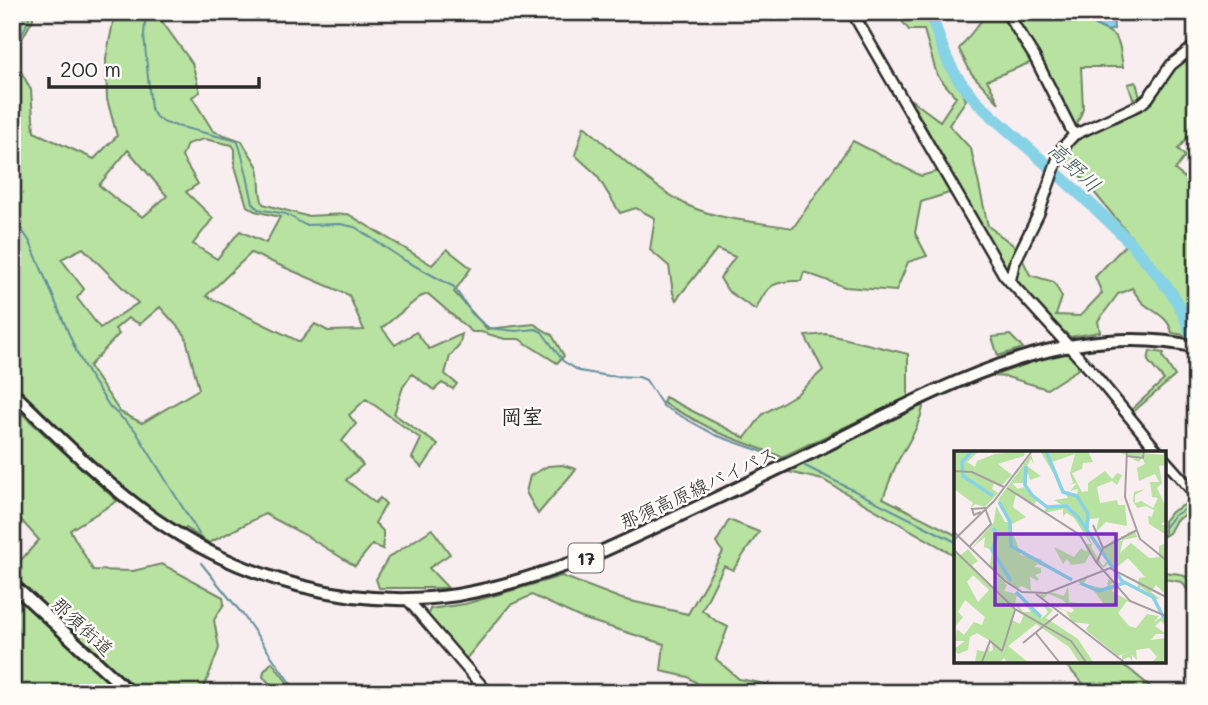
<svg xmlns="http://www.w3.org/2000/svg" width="1208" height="705" viewBox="0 0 1208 705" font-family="Mali,'Klee One',sans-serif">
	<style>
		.green { fill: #b7e2a0; stroke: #718666; stroke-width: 2; fill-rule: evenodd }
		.water { fill: #86d2e6; stroke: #628f9b; stroke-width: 2 }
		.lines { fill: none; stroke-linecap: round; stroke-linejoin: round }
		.stream { stroke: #628f9b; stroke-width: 2 }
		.river { stroke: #86d2e6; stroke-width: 12 }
		.minor-casing { stroke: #2b2b2b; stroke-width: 14 }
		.major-casing { stroke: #2b2b2b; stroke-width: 16 }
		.minor { stroke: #fdfcf7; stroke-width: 9 }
		.major { stroke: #fdfcf7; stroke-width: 10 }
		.labels { text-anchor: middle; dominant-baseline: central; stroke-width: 5; stroke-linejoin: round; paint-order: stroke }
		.shield { fill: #fdfcf7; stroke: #6a6a68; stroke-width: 2 }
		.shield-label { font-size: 18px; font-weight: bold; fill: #2b2b2b }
		.street-label { font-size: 19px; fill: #2b2b2b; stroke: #fdfcf7 }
		.water-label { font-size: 21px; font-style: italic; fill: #465d63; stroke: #fdfcf7 }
		.neighbourhood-label { font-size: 21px; font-weight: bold; fill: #2b2b2b; stroke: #fdfcf7 }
		.inset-river { fill: none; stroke: #86d2e6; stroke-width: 3.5 }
		.inset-road { fill: none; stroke: #a69fa1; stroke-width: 2 }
		.view { fill: #7b2cbf; fill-opacity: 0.15; stroke: #7b2cbf; stroke-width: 3.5 }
		.inset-edge { fill: none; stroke: #2b2b2b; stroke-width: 3.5 }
	</style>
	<rect width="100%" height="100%" fill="#f8edef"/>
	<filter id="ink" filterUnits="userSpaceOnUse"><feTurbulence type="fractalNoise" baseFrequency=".0143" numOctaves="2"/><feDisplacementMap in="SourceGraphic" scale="14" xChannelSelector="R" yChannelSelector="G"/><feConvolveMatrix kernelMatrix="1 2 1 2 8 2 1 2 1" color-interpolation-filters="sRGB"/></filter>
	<g filter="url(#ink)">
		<!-- green -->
		<path class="green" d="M12,12H33V19L16,50L18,66L31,90L34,132L94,159L117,136L107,99L106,58L115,12H159L158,16L192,63L200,92L192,97L213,131L242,141C246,150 255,160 258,168C261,179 258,191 263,204L306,216L348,214L432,265L447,249L471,268L454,292L487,329L534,324L552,335L564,356L557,363L519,339H505L481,332H472L428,294L420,297L382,328L395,345L416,332L429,349L462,334L459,346L450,356L445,374L457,384L453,389L442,383L434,390L412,374L403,387L394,414L438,445L422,468L412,458L421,439L366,399L349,415L356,424L342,441L363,465L346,480L375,503L380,498L386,504L375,523L383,531V549L372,545L355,566L305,535L265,514L209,543L186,528H177L149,509L100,469L12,385ZM204,139L232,145L235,149V166L247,206L255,211L280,217L266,243L240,231L217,259L193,244L213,218L186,192L198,184L182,157L187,144ZM128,150L167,196L143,217L118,201L99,185ZM83,248L138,303L100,328L77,298L84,289L61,259ZM251,253L349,295L364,330L328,331L315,324L300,342L206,296ZM160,307L185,335L199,389L142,423L120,412L89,366L119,334L115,329L128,318L140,324Z
			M895,12H926L935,38L966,100L949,125L971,149L988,226L1017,248L1030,275L1054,282L1062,297L1056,315L1080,316L1102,293L1095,277L1132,238L1064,156L1070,144L1137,110L1128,84L1136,82L1142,106L1173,66L1189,53L1196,68V127L1178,149L1185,156L1175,170L1196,187V337L1172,333C1169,317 1155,313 1143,303C1139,299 1135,293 1132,288L1118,294L1098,321L1100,332L1070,337L1029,299L1005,272L979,228L949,193L921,202L915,233L927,256L908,262L896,291L845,287L804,272L801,281C775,280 766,285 756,310L728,291L720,278L735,257L717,249L676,300L673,293L669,266L650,250L655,218L636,208L620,213L596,174L575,155L584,126C614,151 652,187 687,205C718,220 759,222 793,228L853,141L921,176L949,168L910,99L940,121L956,97L937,75L924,30H909Z
			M988,12H1002L1032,62L987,80L999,103L971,73L959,49Z
			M1009,12H1031L1051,21L1054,18H1089L1090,23C1120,36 1118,34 1123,67H1081L1083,109L1076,127Z
			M826,334L908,354V397L782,457L719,433L663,403L665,397L745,438L763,414L797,394L823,370L805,336Z
			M1010,335L1023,348L998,356L992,337Z
			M1150,351L1164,353L1163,357L1175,376L1133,412L1131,410L1164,380L1148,361Z
			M1070,352L1083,366L1047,389L1007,377L993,376L1040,359Z
			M924,403C920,426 909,441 898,461C892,473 888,486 883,498L956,535V556L823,480L784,471Z
			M20,412L117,501L70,530L93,570L133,571L162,564L223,597L224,604L214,620L219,648L202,693H140L12,576V570L39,540L12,510V423Z
			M562,465L576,469L538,514L526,492L530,476L548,466Z
			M1193,500L1196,504V509L1176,520L1169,533L1164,536V521L1171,512Z
			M729,520L759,532L733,570L724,566L702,610L716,621L728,627L716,659L739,679L778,686L854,693H711L688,677L661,671L664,644L581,618L532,595L510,605L466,659L428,615L430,609L465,604L562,576L622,599L688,614L723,552L716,543Z
			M432,529L450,554L429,568L448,588H379L376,579L388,558Z
			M1164,572L1180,574L1196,582V603L1182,582L1164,579Z
			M12,590L121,692L122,693H12Z
			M1062,661H1113L1128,668L1158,693H1146L1142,689L1139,693H1092Z
			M272,662L295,693H280L263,677L264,671Z"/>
		<!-- water -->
		<path class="water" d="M1113,12L1114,29L1108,31L1090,23L1088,12Z"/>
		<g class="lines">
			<!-- stream -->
			<path class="stream" d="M146,12L144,35L151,109L156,117L165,123L237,141C242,148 250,191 253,203L258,209L286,214L305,225L340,224L355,227L404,260L454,287L473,315L489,328L516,331L536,329L542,332L563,361L579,371L609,376L639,377L646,380L663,406L715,435L777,457
				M12,75C16,65 12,61 14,51C15,41 28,30 30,12
				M12,215L30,242L77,353L90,377L110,407L135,430L199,534
				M805,466L956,542
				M1164,528L1173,516L1196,503
				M201,563L243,615L297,693"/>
			<!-- river -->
			<path class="river" d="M930,12C938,34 944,58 957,77C975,103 1001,124 1025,145C1078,193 1139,242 1178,303C1186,317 1191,333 1196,348"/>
			<!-- minor casing -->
			<g class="minor-casing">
				<path id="minor" d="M852,12L1004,275L1095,375L1159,453
					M1006,12L1034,56L1074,135
					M1010,282L1014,264L1039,213L1061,149L1074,135L1141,104L1148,98L1171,65L1196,45
					M1164,459L1196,495
					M407,599L488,693"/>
			</g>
			<!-- major casing -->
			<g class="major-casing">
				<path id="major" d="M12,392C58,436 103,483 155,519C241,579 352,611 457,595C504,587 549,572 594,555C668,522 742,486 815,451C932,393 1060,316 1196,347
					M12,584L130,693"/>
			</g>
			<!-- minor -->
			<use href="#minor" class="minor"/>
			<!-- major -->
			<use href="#major" class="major"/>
		</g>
	</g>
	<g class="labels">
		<!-- shield labels -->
		<rect class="shield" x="568.5" y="543.5" width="35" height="29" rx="5"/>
		<g class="shield-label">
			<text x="586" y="558">17</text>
		</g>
		<!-- street labels -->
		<g class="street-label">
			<text transform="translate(698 487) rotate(-25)">那須高原線バイパス</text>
			<text transform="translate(83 626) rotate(43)">那須街道</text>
		</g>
		<!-- water labels -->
		<g class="water-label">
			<text transform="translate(1075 166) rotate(43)">高野川</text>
		</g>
		<!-- neighbourhood labels -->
		<g class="neighbourhood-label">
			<text x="522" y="415">岡室</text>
		</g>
	</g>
	<!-- overview -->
	<g transform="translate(954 451)">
		<rect width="212" height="212" fill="#f8edef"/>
		<path d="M0,0H25L13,11L21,16L23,10L41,3L71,0L70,5L44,13L58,24L46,36L40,32L38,38L44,42L31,56L21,53L16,58L19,52L0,38ZM86,0H134L139,11L129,12L128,18L118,22L128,41L134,40V32L151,20L158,28L163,22L168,24L163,34L158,30L143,36L146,52L163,49L164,54H171L173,75L152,71L142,81L145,67L136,68L131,77L138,93L137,96L149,115L155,107L148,99L160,88L168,90L167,85L172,86L174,81L181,80L183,86L169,89L166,102L177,92L195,107L205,106V95L212,92V144L202,134L197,141L205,147L202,149L187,136L183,139L185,127L191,126L174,107L162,117L155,112L149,117L136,103L131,112L117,114L113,108L109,113L100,96L120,106L127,97L133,101L132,93H137L120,67L113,62L109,65V58L90,62L92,56L113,57L100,49L114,47ZM121,3L116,22L119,32L114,34L123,32L116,40L124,38L123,43L110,41L98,11ZM163,0L210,4L207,0H212V14L205,15L208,32L203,37L211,54L212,70L207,73L212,75L211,83L195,73L194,65L198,66L200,59L192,55L183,57L179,50L180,41L191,38L181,44V52L187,50L199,57L204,47L198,46L196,31H205L201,23L185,30L183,17L191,13L188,6L185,11ZM77,3L80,13L77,8L73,15L87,25L76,29L74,22L70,32H58L64,38L70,36L83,49L79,55L62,43L59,56L72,66L56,74L67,104L86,108L98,119L84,113L80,116L87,117V122L81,124L85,128L83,130L76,125L77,140L68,135L62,138L36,115L38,99L30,96L31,86L18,97L40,71L42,55L51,71H55L44,49ZM14,98L24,110L18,114L42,141L43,124L53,134L50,140L63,143L58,169L66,173L70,163L62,156L64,153L69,161H77L68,150L88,167L94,161L87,151L99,159L92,167L124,188L139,211H125L115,196L82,173L54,195L74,211H53L50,207L46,211H21L23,199L32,201L36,195L35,201L39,199L38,191L23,182L16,186L14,199L4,203L0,198L11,190H0L3,178L10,184L20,171L28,174L31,166L11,149L4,161L9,166L0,177V100L7,104ZM19,124L35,139L24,151L13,131ZM134,124L130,133L153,138L154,128L159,131L155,136L161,134L158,140L180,153L173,150L164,162L175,175L182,177L193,163L205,165L200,171L208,166L212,176L207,170L201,175L212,183H202L197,189L212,187V211H198L203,206L195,197L182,199L183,209L178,204V210L175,206L168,209V204L179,199L164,205L132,179L135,173L118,171L112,160L103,157L100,154L117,162L120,159L107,148L94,143L88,149L84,144L97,141L110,145L114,135L115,151L151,155L141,141L124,131Z" fill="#b7e2a0" fill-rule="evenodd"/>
		<path class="inset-river" d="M18,0L8,11L9,25L39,45M92,0L109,41L123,45L134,63L133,78M72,15L71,34L78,44M78,44L93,56L112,55L124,66L168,130L199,146L212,171M45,51L56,71L57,95L118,129M39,77L44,84L38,99L57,130M126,132L145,140L170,132M62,141L87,166"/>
		<path class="inset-road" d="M173,0L171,46L186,88L212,109M173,5L189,7L190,0M0,20L18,21L50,36M53,37L126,84L142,111L176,150L212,165M139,74L149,97M0,81L51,130L68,141L93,142L156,117L212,146M0,89L40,50L78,0M15,96L37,73L31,57L18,58L20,64L27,61M0,99L61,158L117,190L132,211M143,111L149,97L183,79M82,143L170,211M81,181L105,211M69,192L104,163M48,200L61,159M28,211L36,190L48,200"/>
		<path class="view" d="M41,83H162V154H41Z"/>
		<rect width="212" height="212" class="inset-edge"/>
	</g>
	<!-- margin -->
	<rect width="1208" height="705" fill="none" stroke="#fdfcf7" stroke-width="42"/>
	<rect x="21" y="21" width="1166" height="663" fill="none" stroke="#2b2b2b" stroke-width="2.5" filter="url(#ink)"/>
	<!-- scale -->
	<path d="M49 77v10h210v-10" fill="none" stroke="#2b2b2b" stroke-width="3.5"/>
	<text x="60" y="77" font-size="21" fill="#2b2b2b" stroke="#fdfcf7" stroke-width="5" paint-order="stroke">200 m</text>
</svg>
